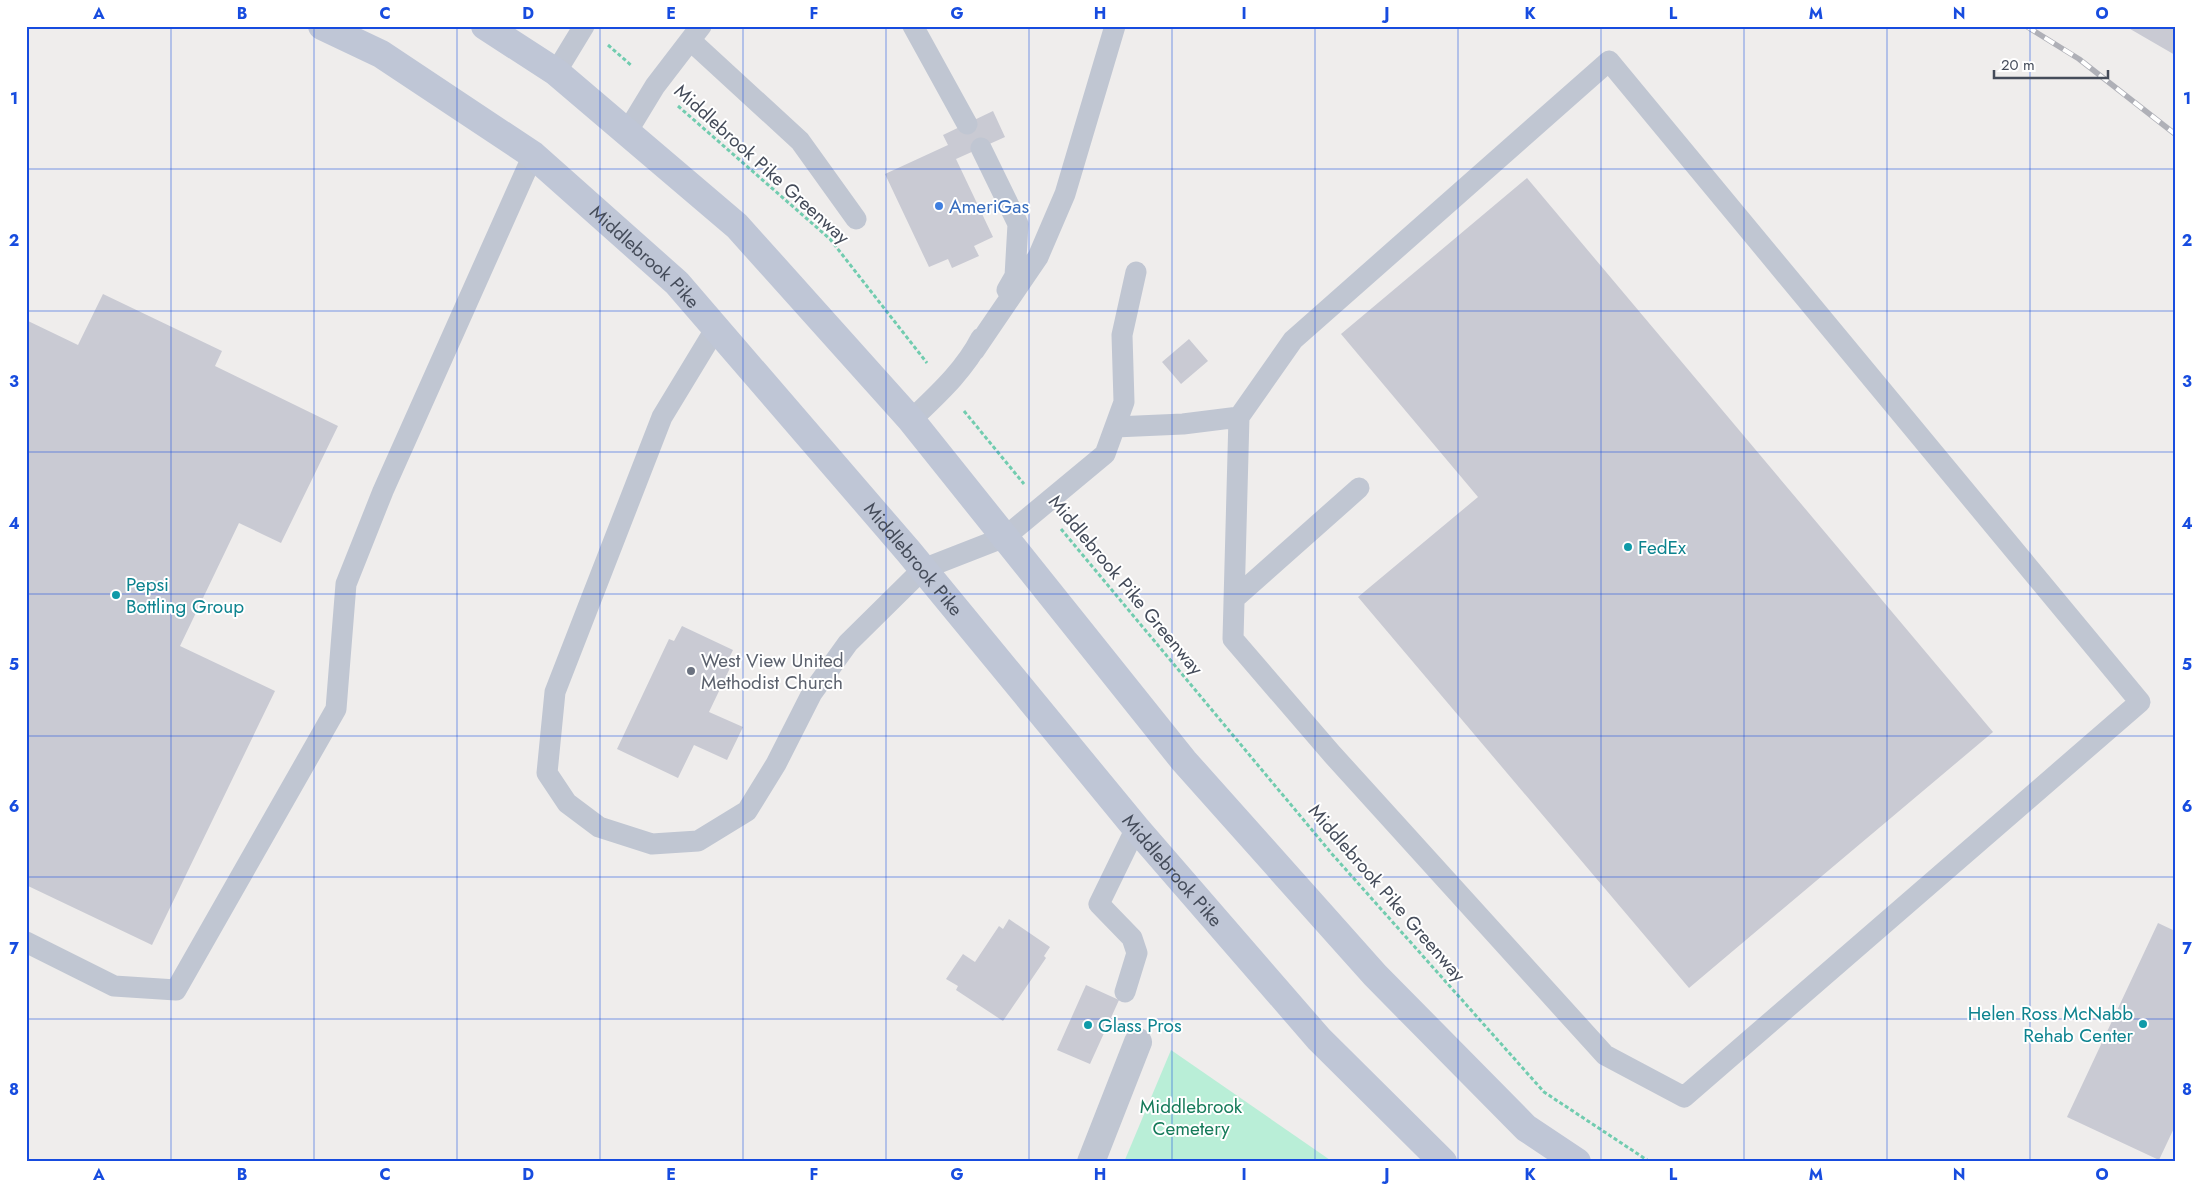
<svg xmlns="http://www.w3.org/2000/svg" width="2201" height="1188" viewBox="0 0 2201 1188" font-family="Jost,sans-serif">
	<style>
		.green { fill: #b9eed7 }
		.building { fill: #c9cad3 }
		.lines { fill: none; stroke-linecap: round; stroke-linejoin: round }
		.path { stroke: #71ccaf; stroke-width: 3; stroke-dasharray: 4 2.5; stroke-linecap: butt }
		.lane { stroke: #c0c6d2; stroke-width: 21 }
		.street { stroke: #c0c6d2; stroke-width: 28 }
		.secondary { stroke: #bfc6d6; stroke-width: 28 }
		.rail-casing { stroke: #afb0b7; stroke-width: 5.5 }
		.rail { stroke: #fff; stroke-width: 4; stroke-dasharray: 11; stroke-linecap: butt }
		.grid { fill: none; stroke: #174cdf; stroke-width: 1; stroke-opacity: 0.55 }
		.shop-dot { fill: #3f7fe0; stroke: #fff; stroke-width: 2 }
		.culture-dot { fill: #0f9aa8; stroke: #fff; stroke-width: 2 }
		.worship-dot { fill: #6b7280; stroke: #fff; stroke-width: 2 }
		.labels { text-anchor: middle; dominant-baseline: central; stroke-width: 4; stroke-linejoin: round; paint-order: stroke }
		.street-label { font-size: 19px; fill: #454c5a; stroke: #fff }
		.shop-label { font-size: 19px; fill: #366cbe; stroke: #fff; text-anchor: start }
		.culture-label { font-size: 19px; fill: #0d838f; stroke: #fff; text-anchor: start }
		.worship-label { font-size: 19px; fill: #5b616d; stroke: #fff; text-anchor: start }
		.park-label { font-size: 19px; fill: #167b5a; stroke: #fff }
		.neatline { fill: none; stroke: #174cdf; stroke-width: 2 }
		.grid-label { font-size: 16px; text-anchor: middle; font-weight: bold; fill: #174cdf }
	</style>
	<rect width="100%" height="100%" fill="#efedec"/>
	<!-- green -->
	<path class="green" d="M1171,1050L1333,1162H1124Z"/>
	<!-- building -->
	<path class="building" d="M2125,26H2175V55Z
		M993,111L1005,137L956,159L993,237L974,246L979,256L952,268L948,259L929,267L885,174L948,145L943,135Z
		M1527,178L1993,732L1689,988L1358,597L1478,497L1341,334Z
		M103,294L222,351L215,366L338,426L281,543L239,523L180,646L275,691L152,945L26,885V320L78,345Z
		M1189,339L1208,361L1181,384L1162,362Z
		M682,626L733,650L725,666L730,668L709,712L743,727L727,760L694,745L678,778L617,749L669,639L674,641Z
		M1009,919L1050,947L1044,956L1046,958L1003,1021L956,990L958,986L946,979L963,954L975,962L999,926L1003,929Z
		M2158,923L2175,931V1126L2159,1160L2067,1117Z
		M1086,985L1119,1000L1090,1064L1057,1050Z"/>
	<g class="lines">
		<!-- path -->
		<path class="path" d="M608,45L632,66
			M678,106L830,239L927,363
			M964,411L1024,484
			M1061,529L1332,854L1544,1092L1650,1162"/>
		<!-- lane -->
		<path class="lane" d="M913,26L967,124
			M690,40L800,141L856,219
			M556,72L584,26
			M627,132L655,86L701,26
			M981,148L1018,224L1015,276L1007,290
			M716,328L662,417L555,692L547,773L567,803L599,827L652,844L698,841L747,811L776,764L812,693L848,643L923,569L1005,537L1105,454L1124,402L1122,335L1136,272
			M974,351L1038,257L1065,194L1115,26
			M911,420C937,395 964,371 981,338
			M1115,427L1183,424L1239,417L1293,340L1609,61L2140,702L1684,1097L1605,1055L1332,754L1233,639L1239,417
			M1234,599L1359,488
			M26,942L114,986L176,990L336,709L346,584L383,491L533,155
			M1125,992L1137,953L1132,938L1099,904L1136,828"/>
		<!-- street -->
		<path class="street" d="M1091,1162L1138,1042"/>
		<!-- secondary -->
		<g class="secondary">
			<path id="s1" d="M322,26L381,54L533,155L677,283L909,552L1136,828L1319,1039L1443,1162"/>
			<path d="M485,26L556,72L737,226L911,420L1184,761L1375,975L1526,1128L1577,1162"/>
		</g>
		<!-- rail casing -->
		<g class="rail-casing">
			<path id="rail" d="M2026,26L2079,59L2175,134"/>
		</g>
		<!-- rail -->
		<use href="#rail" class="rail"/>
	</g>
	<!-- grid -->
	<path class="grid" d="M171,26V1162M314,26V1162M457,26V1162M600,26V1162M743,26V1162M886,26V1162M1029,26V1162M1172,26V1162M1315,26V1162M1458,26V1162M1601,26V1162M1744,26V1162M1887,26V1162M2030,26V1162M26,169H2175M26,311H2175M26,452H2175M26,594H2175M26,736H2175M26,877H2175M26,1019H2175"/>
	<!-- markers -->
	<circle class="shop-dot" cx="939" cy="206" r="5"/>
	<g class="culture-dot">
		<circle cx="1628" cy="547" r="5"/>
		<circle cx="116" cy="595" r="5"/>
		<circle cx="2143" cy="1024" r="5"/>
		<circle cx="1088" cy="1025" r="5"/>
	</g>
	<circle class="worship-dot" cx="691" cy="671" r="5"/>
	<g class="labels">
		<!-- street labels -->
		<g class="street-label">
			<text transform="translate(762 164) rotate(42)">Middlebrook Pike Greenway</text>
			<text stroke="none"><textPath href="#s1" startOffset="399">Middlebrook Pike</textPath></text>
			<text stroke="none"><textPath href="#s1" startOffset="804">Middlebrook Pike</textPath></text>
			<text transform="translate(1126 585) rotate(50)">Middlebrook Pike Greenway</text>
			<text stroke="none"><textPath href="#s1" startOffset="1209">Middlebrook Pike</textPath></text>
			<text transform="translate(1387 893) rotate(49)">Middlebrook Pike Greenway</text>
		</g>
		<!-- shop labels -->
		<g class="shop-label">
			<text x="949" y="206">AmeriGas</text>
		</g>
		<!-- culture labels -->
		<g class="culture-label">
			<text x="1638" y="547">FedEx</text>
			<text x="126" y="584">Pepsi<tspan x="126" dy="22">Bottling Group</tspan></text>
			<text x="2133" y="1013" text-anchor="end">Helen Ross McNabb<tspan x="2133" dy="22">Rehab Center</tspan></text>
			<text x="1098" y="1025">Glass Pros</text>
		</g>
		<!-- worship labels -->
		<g class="worship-label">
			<text x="701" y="660">West View United<tspan x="701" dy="22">Methodist Church</tspan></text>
		</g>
		<!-- park labels -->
		<g class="park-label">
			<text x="1191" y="1106">Middlebrook<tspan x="1191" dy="22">Cemetery</tspan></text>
		</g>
	</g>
	<!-- border -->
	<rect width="2201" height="1188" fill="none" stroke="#ffffff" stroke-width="55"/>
	<!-- scale -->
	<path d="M1994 70v8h114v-8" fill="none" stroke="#454c5a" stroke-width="2.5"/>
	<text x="2001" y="70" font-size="15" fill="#454c5a" stroke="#ffffff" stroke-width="4" paint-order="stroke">20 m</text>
	<rect x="28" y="28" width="2146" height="1132" class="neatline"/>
	<g class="grid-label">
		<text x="99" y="19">A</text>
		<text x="242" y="19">B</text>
		<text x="385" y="19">C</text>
		<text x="528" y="19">D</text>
		<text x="671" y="19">E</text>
		<text x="814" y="19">F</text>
		<text x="957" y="19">G</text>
		<text x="1100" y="19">H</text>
		<text x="1244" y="19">I</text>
		<text x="1387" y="19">J</text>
		<text x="1530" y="19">K</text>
		<text x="1673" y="19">L</text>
		<text x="1816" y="19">M</text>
		<text x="1959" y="19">N</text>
		<text x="2102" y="19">O</text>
		<text x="14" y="104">1</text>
		<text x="2187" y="104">1</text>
		<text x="14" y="246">2</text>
		<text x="2187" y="246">2</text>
		<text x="14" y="387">3</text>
		<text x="2187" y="387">3</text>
		<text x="14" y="529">4</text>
		<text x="2187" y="529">4</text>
		<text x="14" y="670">5</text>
		<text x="2187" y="670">5</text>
		<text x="14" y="812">6</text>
		<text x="2187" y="812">6</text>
		<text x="14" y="954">7</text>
		<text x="2187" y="954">7</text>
		<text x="14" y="1095">8</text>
		<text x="2187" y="1095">8</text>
		<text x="99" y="1180">A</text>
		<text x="242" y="1180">B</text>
		<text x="385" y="1180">C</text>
		<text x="528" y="1180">D</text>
		<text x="671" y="1180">E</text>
		<text x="814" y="1180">F</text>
		<text x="957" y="1180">G</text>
		<text x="1100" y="1180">H</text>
		<text x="1244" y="1180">I</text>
		<text x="1387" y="1180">J</text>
		<text x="1530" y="1180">K</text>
		<text x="1673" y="1180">L</text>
		<text x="1816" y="1180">M</text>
		<text x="1959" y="1180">N</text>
		<text x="2102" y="1180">O</text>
	</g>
</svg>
